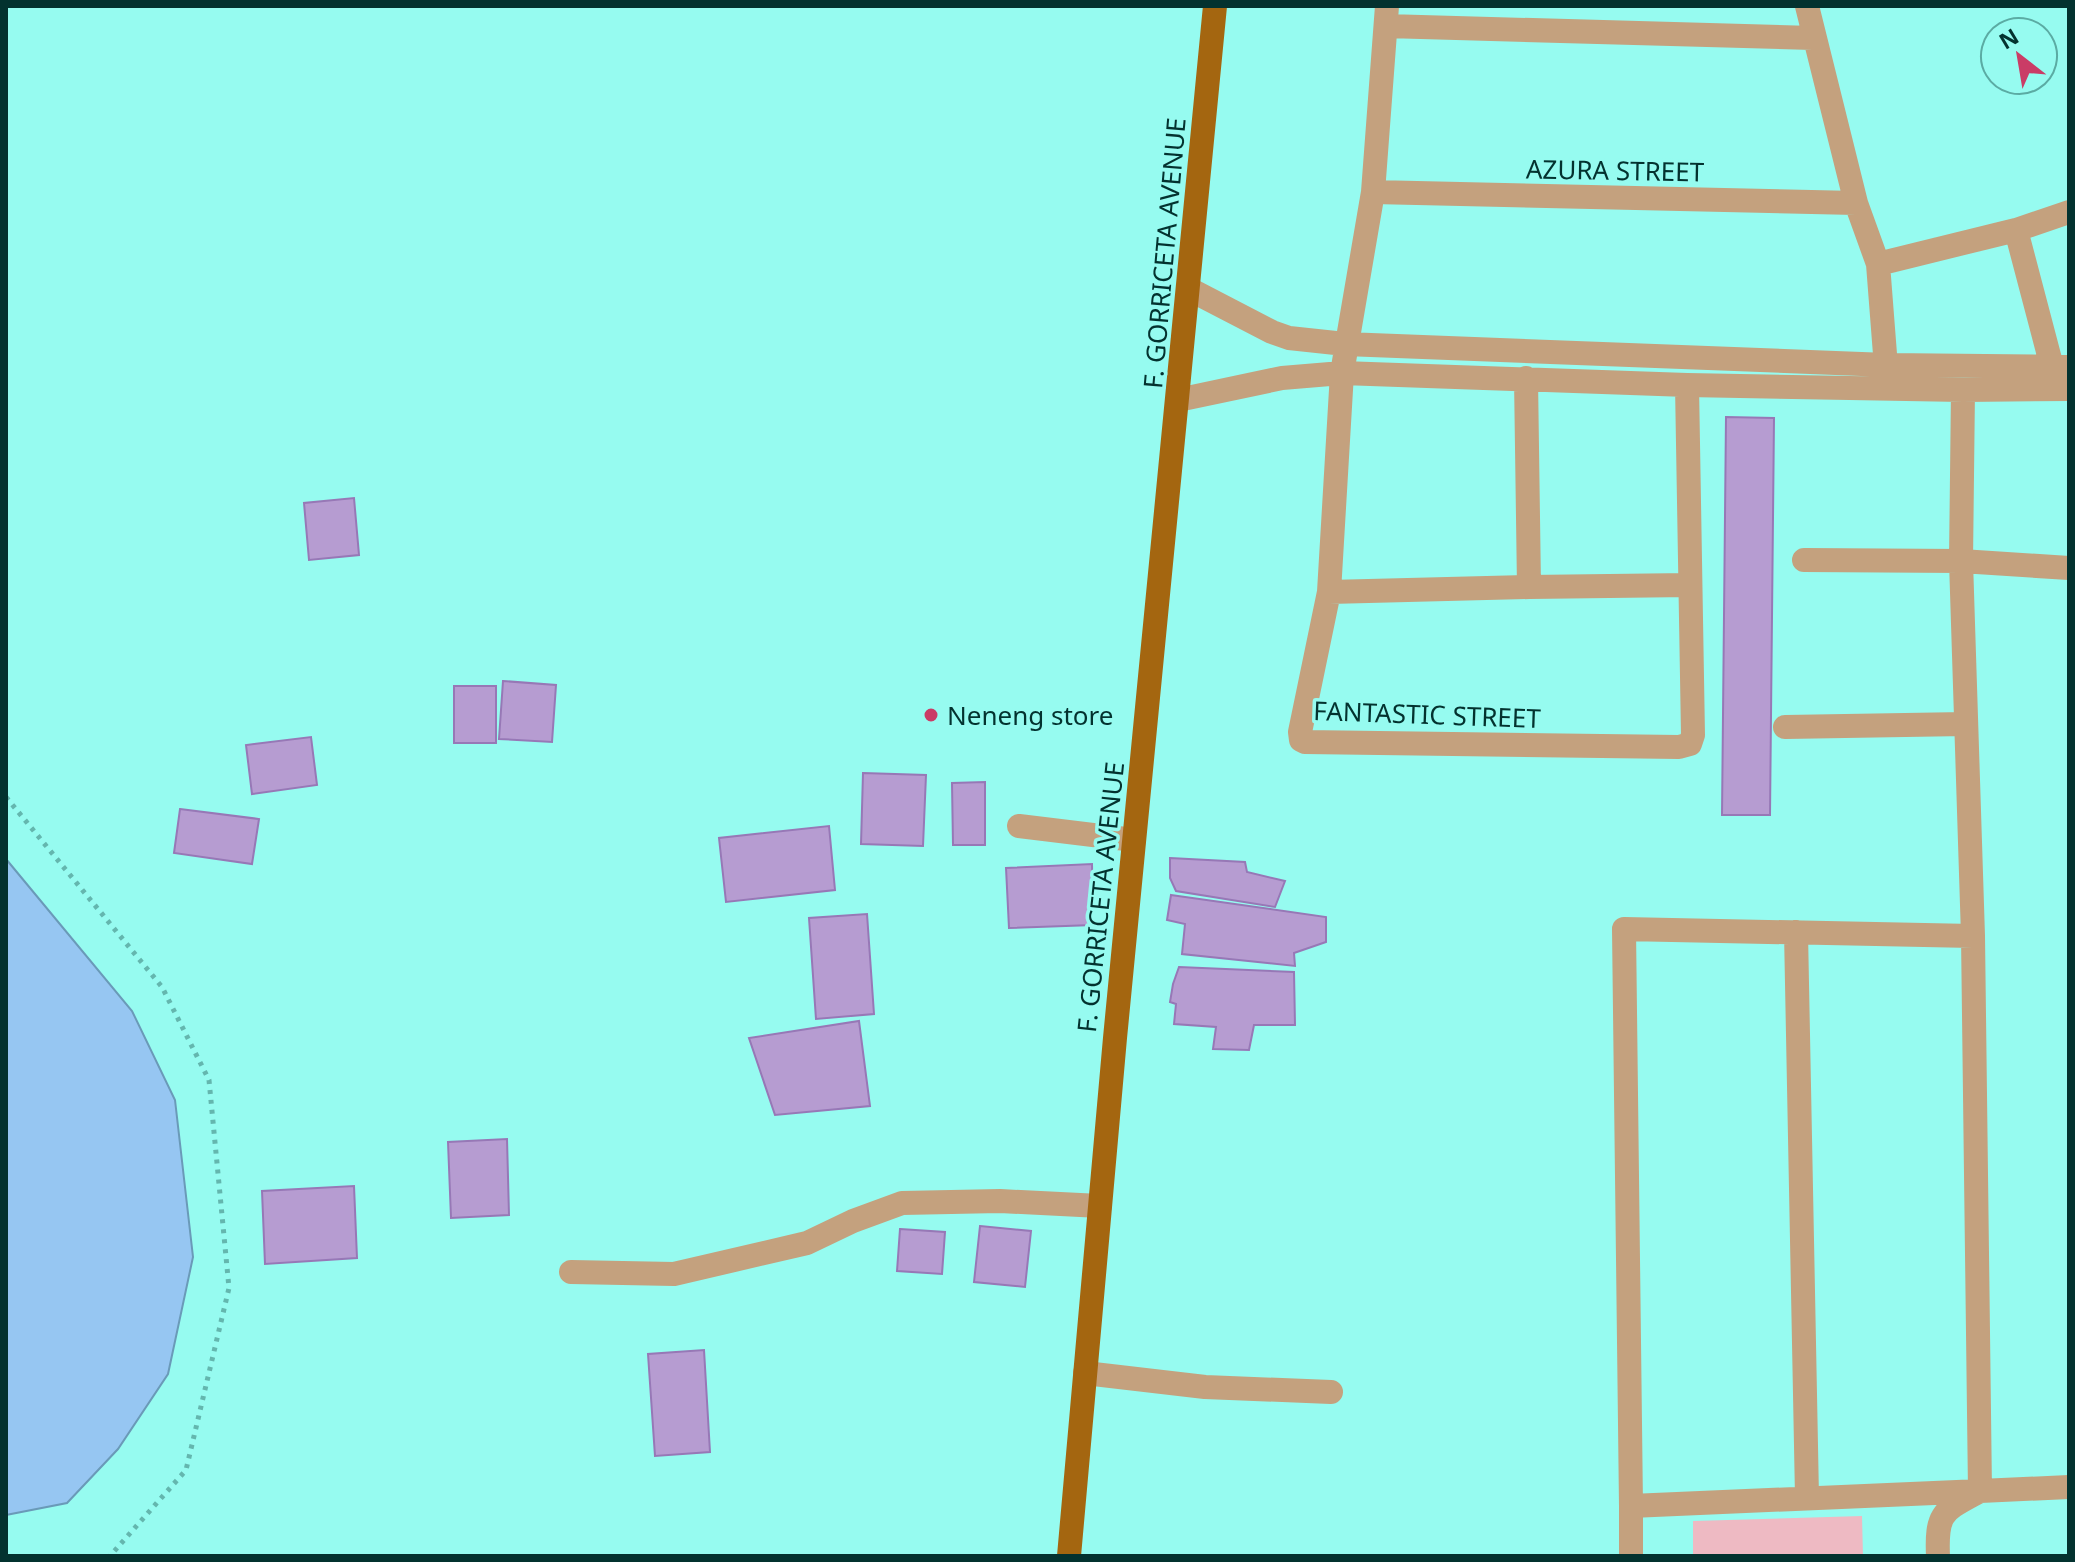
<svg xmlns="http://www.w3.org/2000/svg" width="2075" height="1562" viewBox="0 0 2075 1562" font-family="'Noto Sans',sans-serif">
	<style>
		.green { fill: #eebac3 }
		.water { fill: #96c6f2; stroke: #6a9ab8; stroke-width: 2 }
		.building { fill: #b69cd1; stroke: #9778b6; stroke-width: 2 }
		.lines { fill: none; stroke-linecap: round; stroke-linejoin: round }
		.path { stroke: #64b6ae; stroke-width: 5; stroke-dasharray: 4 6; stroke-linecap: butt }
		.minor { stroke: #c4a17e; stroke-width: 24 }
		.major { stroke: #a46610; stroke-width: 24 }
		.poi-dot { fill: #ca3c66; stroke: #96fbf0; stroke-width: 3 }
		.labels { text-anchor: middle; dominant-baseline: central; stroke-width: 7; stroke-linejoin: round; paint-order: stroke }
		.street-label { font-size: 26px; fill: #03322f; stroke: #96fbf0 }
		.poi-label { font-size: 26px; fill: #03322f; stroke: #96fbf0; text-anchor: start }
	</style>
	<rect width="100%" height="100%" fill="#96fbf0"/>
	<!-- green -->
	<path class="green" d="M1862,1516L1863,1556H1693V1521Z"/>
	<!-- water -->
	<path class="water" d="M6,859L132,1011L175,1100L193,1257L168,1374L118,1449L67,1503L6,1515Z"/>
	<!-- building -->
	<path class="building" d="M1726,417L1774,418L1770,815H1722Z
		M354,498L359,555L309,560L304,503Z
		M503,681L556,685L552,742L499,739Z
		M454,686H496V743H454Z
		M311,737L317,785L252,794L246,745Z
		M863,773L926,775L923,846L861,844Z
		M985,782V845H953L952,783Z
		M180,809L259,819L252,864L174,853Z
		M829,826L835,890L726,902L719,838Z
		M1170,858L1245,862L1247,872L1285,881L1275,907L1176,891L1170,878Z
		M1092,864L1093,925L1009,928L1006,868Z
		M1171,895L1326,917V942L1294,953L1295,966L1182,954L1185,924L1167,920Z
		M867,914L874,1014L816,1019L809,918Z
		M1179,967L1294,972L1295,1025H1254L1249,1050L1213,1049L1216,1027L1174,1024L1176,1004L1170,1002L1173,984Z
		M859,1021L870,1106L775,1115L749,1038Z
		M507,1139L509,1215L451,1218L448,1142Z
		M354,1186L357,1258L265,1264L262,1191Z
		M980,1226L1031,1231L1025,1287L974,1282Z
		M900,1229L945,1232L942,1274L897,1271Z
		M704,1350L710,1452L655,1456L648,1354Z"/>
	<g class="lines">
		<!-- path -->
		<path class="path" d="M6,797L162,987L209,1080L229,1288L186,1470L110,1556"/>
		<!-- minor -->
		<path class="minor" d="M1387,6L1373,192L1342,373L1329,592L1300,732L1301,740L1305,742L1679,747L1690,744L1693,735L1687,385
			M1807,6L1856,203L1878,264L1887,380
			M1386,26L1813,38
			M1373,192L1856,203
			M2016,230L2056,382
			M1878,264L2016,230L2069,212
			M1189,289L1272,332L1289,338L1345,344L1887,365L2069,367
			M1963,390L1961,561L1973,936L1980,1491L2069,1487
			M1178,400L1282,378L1342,373L1687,385L1963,390L2069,389
			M1804,560L1961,561L2069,568
			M1529,587L1689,585
			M1329,592L1529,587L1526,378
			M1785,727L1965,724
			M1019,826L1134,840
			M1796,932L1807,1497
			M571,1272L674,1274L807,1243L853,1221L902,1203L1000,1201L1100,1206
			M1085,1373L1205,1387L1331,1392
			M1631,1506L1624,929L1973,936
			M1631,1556V1506L1980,1491C1944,1511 1936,1511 1938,1556"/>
		<!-- major -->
		<path class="major" d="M1069,1556L1115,1038L1215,6"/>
	</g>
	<!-- markers -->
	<circle class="poi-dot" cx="931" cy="715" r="8"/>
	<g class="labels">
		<!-- street labels -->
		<g class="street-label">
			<text transform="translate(1615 170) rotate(1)">AZURA STREET</text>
			<text transform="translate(1164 253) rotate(-85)">F. GORRICETA AVENUE</text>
			<text transform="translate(1427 714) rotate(2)">FANTASTIC STREET</text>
			<text transform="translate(1100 897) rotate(-84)">F. GORRICETA AVENUE</text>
		</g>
		<!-- poi labels -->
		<g class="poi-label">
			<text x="947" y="715">Neneng store</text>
		</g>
	</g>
	<!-- border -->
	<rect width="2075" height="1562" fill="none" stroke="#03322f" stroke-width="16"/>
	<!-- north arrow -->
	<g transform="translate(2019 56) rotate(329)"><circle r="38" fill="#96fbf0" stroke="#5baba3" stroke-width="2"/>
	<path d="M0-6L14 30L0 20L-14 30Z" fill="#ca3c66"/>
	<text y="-12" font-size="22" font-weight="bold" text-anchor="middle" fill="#03322f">N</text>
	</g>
</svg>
